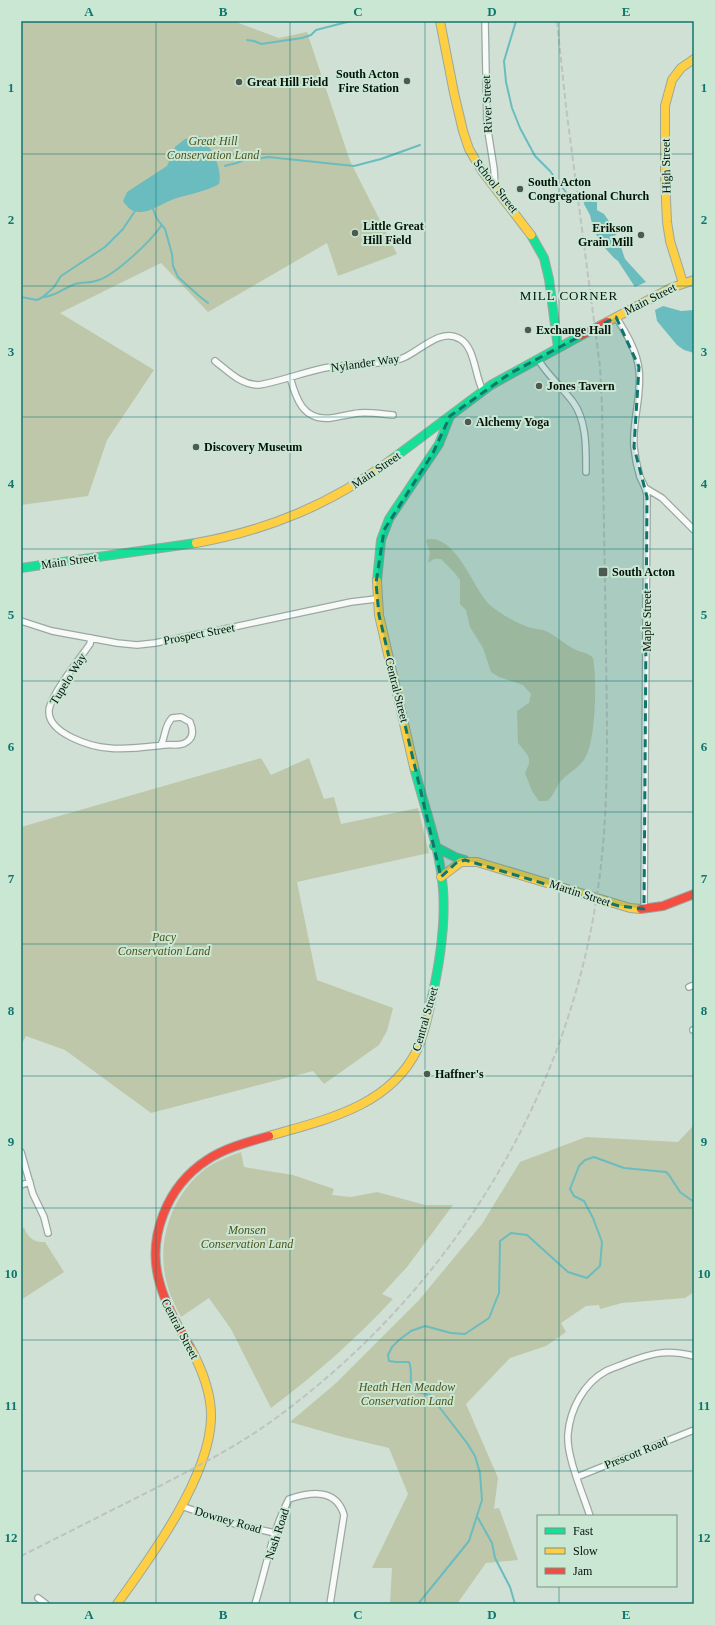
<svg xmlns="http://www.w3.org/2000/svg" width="715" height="1625" viewBox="0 0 715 1625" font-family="Georgia,serif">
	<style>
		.green { fill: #bec7a9 }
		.water { fill: #6abcbf }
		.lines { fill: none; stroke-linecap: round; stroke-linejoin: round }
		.stream { stroke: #6abcbf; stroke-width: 2 }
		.street-casing { stroke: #9ba8a0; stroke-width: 8 }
		.fast-casing { stroke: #9ba8a0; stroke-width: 10 }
		.slow-casing { stroke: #9ba8a0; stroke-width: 10 }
		.jam-casing { stroke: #9ba8a0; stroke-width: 10 }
		.street { stroke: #f8faf9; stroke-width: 5.5 }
		.fast { stroke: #16e098; stroke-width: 8 }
		.slow { stroke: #ffcf43; stroke-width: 8 }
		.jam { stroke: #f24e42; stroke-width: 8 }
		.rail { stroke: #bec2c0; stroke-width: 2; stroke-dasharray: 6 3; stroke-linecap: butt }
		.jam-bridge-casing { stroke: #9ba8a0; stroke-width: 10; stroke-linecap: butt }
		.jam-bridge { stroke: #f24e42; stroke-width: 8 }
		.marked { fill: #0f766e; fill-opacity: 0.2; stroke: #0f766e; stroke-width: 3; stroke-dasharray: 8 5; stroke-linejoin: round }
		.grid { fill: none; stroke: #0f766e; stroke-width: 1; stroke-opacity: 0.55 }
		.poi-dot { fill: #4d5951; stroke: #c9e7d3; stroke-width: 1.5 }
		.labels { text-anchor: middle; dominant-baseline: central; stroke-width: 4; stroke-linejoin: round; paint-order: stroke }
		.poi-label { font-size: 12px; font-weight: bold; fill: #06100a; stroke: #c9e7d3; text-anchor: start }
		.street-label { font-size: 12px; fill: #06100a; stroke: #c9e7d3 }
		.park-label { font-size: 12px; font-style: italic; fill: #525219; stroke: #c9e7d3 }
		.neighbourhood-label { font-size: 13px; letter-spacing: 1px; fill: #06100a; stroke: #c9e7d3 }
		.neatline { fill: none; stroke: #0f766e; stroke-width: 1.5 }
		.grid-label { font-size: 13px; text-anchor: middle; font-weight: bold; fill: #0f766e }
	</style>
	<rect width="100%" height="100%" fill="#d0e0d5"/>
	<!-- green -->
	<path class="green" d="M21,21H233L279,38L307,32L350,161L397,254L338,276L327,243L208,312L161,263L60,313L154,370L107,440L88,496L21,505Z
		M428,539C458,536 473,590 491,606C502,615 518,624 531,628C535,629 539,629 543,630C551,632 566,645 574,649C581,653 588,652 593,658C597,679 596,741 585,758C579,768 568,773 561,781C555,788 554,796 547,801H539L532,791L525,773L529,764V759L527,754L518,743L517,711L529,703L531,694L523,685L499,677L491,672L483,648L470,627L466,610L460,604V580L454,572L441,559H434L428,563L430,553L426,541Z
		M261,758L271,775L309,758L324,799L334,797L341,824L418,808L429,853L297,882L317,980L393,1008L387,1031L379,1045L324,1084L313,1071L151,1113L65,1050L26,1036L21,1045V827Z
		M694,1125V1292L685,1298L622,1303L600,1309L599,1305L586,1306L561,1323L566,1332L546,1346L510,1358L466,1404L498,1478L494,1509L499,1508L518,1560L486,1563L457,1604H390L392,1568H372L408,1494L389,1448L339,1436L290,1422L335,1384L419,1300L482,1224L520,1162L586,1137L678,1142Z
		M241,1152L244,1167L293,1175L334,1189L332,1195L351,1197L377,1192L425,1205H453L407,1267L382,1294L393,1299C356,1339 315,1375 271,1408L231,1329L209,1298L181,1317C175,1305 169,1294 166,1280C156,1238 174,1189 211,1165C220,1160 232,1155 241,1152Z
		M24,1227C27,1237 34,1243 45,1242L64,1272L21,1300V1230Z"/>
	<!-- water -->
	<path class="water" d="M200,136C211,146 223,168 219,184C204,193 184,194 167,202C158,206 148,213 138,212C131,211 127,207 123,201L127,192L167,166L175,147L185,139Z
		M586,194L592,195L597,199V210L604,214L617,233L616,235L609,237L621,247L625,259L646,282L635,287L618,261L614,258L605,248L594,231L590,215L584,204L583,196L585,197Z
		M663,306L681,311L694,310V353L684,350L677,345L657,321L655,310Z"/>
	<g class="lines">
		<!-- stream -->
		<path class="stream" d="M516,21L504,61L506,82L512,108L520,128L535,156L550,171L568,195
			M247,40L254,41L261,44L302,38L311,35L316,30L351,21
			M225,166C233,163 241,164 247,157L257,159L268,157L354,166L381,159L420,145
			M153,209L157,219L165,229L172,254L173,266L178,277L198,295L208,303
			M21,297L37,300L43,297L54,287L61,276L105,247L123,229L135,211
			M44,297C56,296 64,288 75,284C83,282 92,283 99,280C116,274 151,241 161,226
			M478,1518L492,1543L495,1558L510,1587L515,1604
			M418,1604L469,1541L482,1500L480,1473L475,1456L467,1443L430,1395L412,1391C409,1381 413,1371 409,1362H396L389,1361L388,1355L392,1347L399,1340L411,1331L425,1326L451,1333L465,1334L489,1318L499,1293L500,1241L511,1233L527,1235L568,1272L587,1278L600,1266L602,1242L593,1218L584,1201L574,1196L570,1189L579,1166L585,1160L594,1157L624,1168L666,1172L669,1175L680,1192L694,1202"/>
		<!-- street casing -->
		<g class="street-casing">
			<path id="street" d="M485,21L487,125L494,169L495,186
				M616,317C626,333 637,351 639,370C642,396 632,421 634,447C635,457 637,467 640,477C643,484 647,489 647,497L644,909
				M538,359C547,375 562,387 573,402C587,421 586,449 586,472
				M215,361C229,372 241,385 259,385C283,381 306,371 330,367C351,364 385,365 403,358C420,351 441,327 460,339C475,347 475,377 483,391
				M290,377C296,399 303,421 331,418C340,417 349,414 359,413C370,412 382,414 393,415
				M647,489L662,498L694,530
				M21,621L52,631L117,643L137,645L155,643L215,631L351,602L376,599
				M91,638L90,644C81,657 49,697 49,711C48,734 92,747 109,748C128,750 146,747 164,745C172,744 181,747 188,741C194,736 193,729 190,722L181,717L172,718C164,726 166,735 161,745
				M689,987L694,985
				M693,1030H694
				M21,1152L33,1194L44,1217L48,1233
				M21,1185L30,1182
				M577,1477L694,1430
				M181,1506L235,1524L275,1533
				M590,1516C583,1494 566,1456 568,1434C570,1409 584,1383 606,1371C612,1368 619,1366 626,1363C652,1353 666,1349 694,1356
				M38,1598L46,1604
				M255,1604C266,1569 272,1531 289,1499C311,1492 336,1488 344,1515L330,1604"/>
		</g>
		<!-- fast casing -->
		<g class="fast-casing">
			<path id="fast" d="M531,235L544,258L549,279L558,348
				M391,460L491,385L582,335
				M21,568L196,543
				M377,581L381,540L389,519L439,444L450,416
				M414,767C424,807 440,847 443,889C446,928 439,968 430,1006
				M434,846L455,857L465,860"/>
		</g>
		<!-- slow casing -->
		<g class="slow-casing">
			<path id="slow" d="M440,21L454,93L463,131L469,149L482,171L531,235
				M683,283L670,241L667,222L665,176V106L672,80L681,68L694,59
				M607,322L671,288L694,280
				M196,543C269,530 331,504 391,460
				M377,581L379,615L414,767
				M441,877L461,862H477L630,908L641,909
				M269,1136C324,1120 389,1107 417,1050C423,1036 427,1021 430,1006
				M117,1604C151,1557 209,1478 211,1419C212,1393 202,1369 190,1347"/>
		</g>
		<!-- jam casing -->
		<g class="jam-casing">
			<path id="jam" d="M641,909L663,906L694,894
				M190,1347C178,1327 166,1306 160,1284C146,1238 167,1186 207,1160C225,1148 248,1142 269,1136"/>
		</g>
		<!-- street -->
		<use href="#street" class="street"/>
		<!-- fast -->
		<use href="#fast" class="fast"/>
		<!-- slow -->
		<use href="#slow" class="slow"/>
		<!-- jam -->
		<use href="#jam" class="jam"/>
		<!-- rail -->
		<path class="rail" d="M21,1556C65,1534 110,1511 154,1489C196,1467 238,1446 276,1418C456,1286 576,1087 601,865C609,794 607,723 606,652C605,570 603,487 602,404L600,367L566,107L557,21"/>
		<!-- jam-bridge casing -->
		<g class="jam-bridge-casing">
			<path id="jam-bridge" d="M582,335L607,322"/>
		</g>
		<!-- jam-bridge -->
		<use href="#jam-bridge" class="jam-bridge"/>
	</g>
	<!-- marked area -->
	<path class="marked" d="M616,317L639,367L634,447L647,497L644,909L619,906L465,860L456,863L441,877L379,615L376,583L384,530L433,453L450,416L509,374Z"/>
	<!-- grid -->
	<path class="grid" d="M156,21V1604M290,21V1604M425,21V1604M559,21V1516M21,154H694M21,286H694M21,417H694M21,549H694M21,681H694M21,812H694M21,944H694M21,1076H694M21,1208H694M21,1340H694M21,1471H694M559,1586V1604"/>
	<!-- markers -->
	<g class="poi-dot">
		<circle cx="407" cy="81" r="4"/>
		<circle cx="239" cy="82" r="4"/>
		<circle cx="520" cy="189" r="4"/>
		<circle cx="355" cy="233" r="4"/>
		<circle cx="641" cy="235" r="4"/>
		<circle cx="528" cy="330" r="4"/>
		<circle cx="539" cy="386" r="4"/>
		<circle cx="468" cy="422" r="4"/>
		<circle cx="196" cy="447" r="4"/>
		<rect x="598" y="567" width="10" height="10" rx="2"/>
		<circle cx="427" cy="1074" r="4"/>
	</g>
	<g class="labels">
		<!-- poi labels -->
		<g class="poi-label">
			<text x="399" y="74" text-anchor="end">South Acton<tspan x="399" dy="14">Fire Station</tspan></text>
			<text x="247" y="82">Great Hill Field</text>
			<text x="528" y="182">South Acton<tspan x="528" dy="14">Congregational Church</tspan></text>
			<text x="363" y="226">Little Great<tspan x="363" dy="14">Hill Field</tspan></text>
			<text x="633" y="228" text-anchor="end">Erikson<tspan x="633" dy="14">Grain Mill</tspan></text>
			<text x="536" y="330">Exchange Hall</text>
			<text x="547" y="386">Jones Tavern</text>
			<text x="476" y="422">Alchemy Yoga</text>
			<text x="204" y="447">Discovery Museum</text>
			<text x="612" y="572">South Acton</text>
			<text x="435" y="1074">Haffner's</text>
		</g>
		<!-- street labels -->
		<g class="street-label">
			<text transform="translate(487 104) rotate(-92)">River Street</text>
			<text transform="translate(666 166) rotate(-91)">High Street</text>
			<text transform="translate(496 186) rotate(52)">School Street</text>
			<text transform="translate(650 299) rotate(-27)">Main Street</text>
			<text transform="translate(365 363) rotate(-8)">Nylander Way</text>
			<text transform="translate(376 470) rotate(-34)">Main Street</text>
			<text transform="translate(69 561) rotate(-8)">Main Street</text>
			<text transform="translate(647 621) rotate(-90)">Maple Street</text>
			<text transform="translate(199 634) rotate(-11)">Prospect Street</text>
			<text transform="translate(68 679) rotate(-58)">Tupelo Way</text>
			<text transform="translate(397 690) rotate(76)">Central Street</text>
			<text transform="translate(580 893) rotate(18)">Martin Street</text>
			<text transform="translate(425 1019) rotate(-74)">Central Street</text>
			<text transform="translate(180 1329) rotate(62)">Central Street</text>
			<text transform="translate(636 1453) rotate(-22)">Prescott Road</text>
			<text transform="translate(228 1520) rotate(16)">Downey Road</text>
			<text transform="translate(277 1534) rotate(-72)">Nash Road</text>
		</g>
		<!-- park labels -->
		<g class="park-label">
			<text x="213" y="141">Great Hill<tspan x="213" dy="14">Conservation Land</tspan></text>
			<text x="164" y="937">Pacy<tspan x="164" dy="14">Conservation Land</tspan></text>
			<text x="247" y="1230">Monsen<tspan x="247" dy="14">Conservation Land</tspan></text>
			<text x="407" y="1387">Heath Hen Meadow<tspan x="407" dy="14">Conservation Land</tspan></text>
		</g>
		<!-- neighbourhood labels -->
		<g class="neighbourhood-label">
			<text x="569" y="295">MILL CORNER</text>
		</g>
	</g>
	<!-- border -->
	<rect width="715" height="1625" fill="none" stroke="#c9e7d3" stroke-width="44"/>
	<!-- legend -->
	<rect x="537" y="1515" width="140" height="72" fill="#c9e7d3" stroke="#7b9183"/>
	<rect x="545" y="1528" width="20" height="6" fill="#16e098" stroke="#7b9183"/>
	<text x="573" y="1535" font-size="12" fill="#06100a">Fast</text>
	<rect x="545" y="1548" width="20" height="6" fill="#ffcf43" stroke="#7b9183"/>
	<text x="573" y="1555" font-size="12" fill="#06100a">Slow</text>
	<rect x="545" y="1568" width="20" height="6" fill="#f24e42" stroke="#7b9183"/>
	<text x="573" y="1575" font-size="12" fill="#06100a">Jam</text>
	<rect x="22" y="22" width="671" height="1581" class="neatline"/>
	<g class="grid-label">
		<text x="89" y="16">A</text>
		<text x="223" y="16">B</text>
		<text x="358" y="16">C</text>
		<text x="492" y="16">D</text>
		<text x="626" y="16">E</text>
		<text x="11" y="92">1</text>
		<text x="704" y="92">1</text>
		<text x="11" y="224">2</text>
		<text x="704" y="224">2</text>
		<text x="11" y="356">3</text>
		<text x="704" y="356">3</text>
		<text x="11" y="488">4</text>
		<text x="704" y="488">4</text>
		<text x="11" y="619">5</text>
		<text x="704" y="619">5</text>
		<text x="11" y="751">6</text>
		<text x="704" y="751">6</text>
		<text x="11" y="883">7</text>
		<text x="704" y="883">7</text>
		<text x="11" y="1015">8</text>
		<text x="704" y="1015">8</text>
		<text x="11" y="1146">9</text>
		<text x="704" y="1146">9</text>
		<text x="11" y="1278">10</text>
		<text x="704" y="1278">10</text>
		<text x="11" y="1410">11</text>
		<text x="704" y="1410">11</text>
		<text x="11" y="1542">12</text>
		<text x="704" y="1542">12</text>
		<text x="89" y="1619">A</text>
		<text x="223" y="1619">B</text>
		<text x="358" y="1619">C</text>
		<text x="492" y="1619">D</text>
		<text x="626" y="1619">E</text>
	</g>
</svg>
